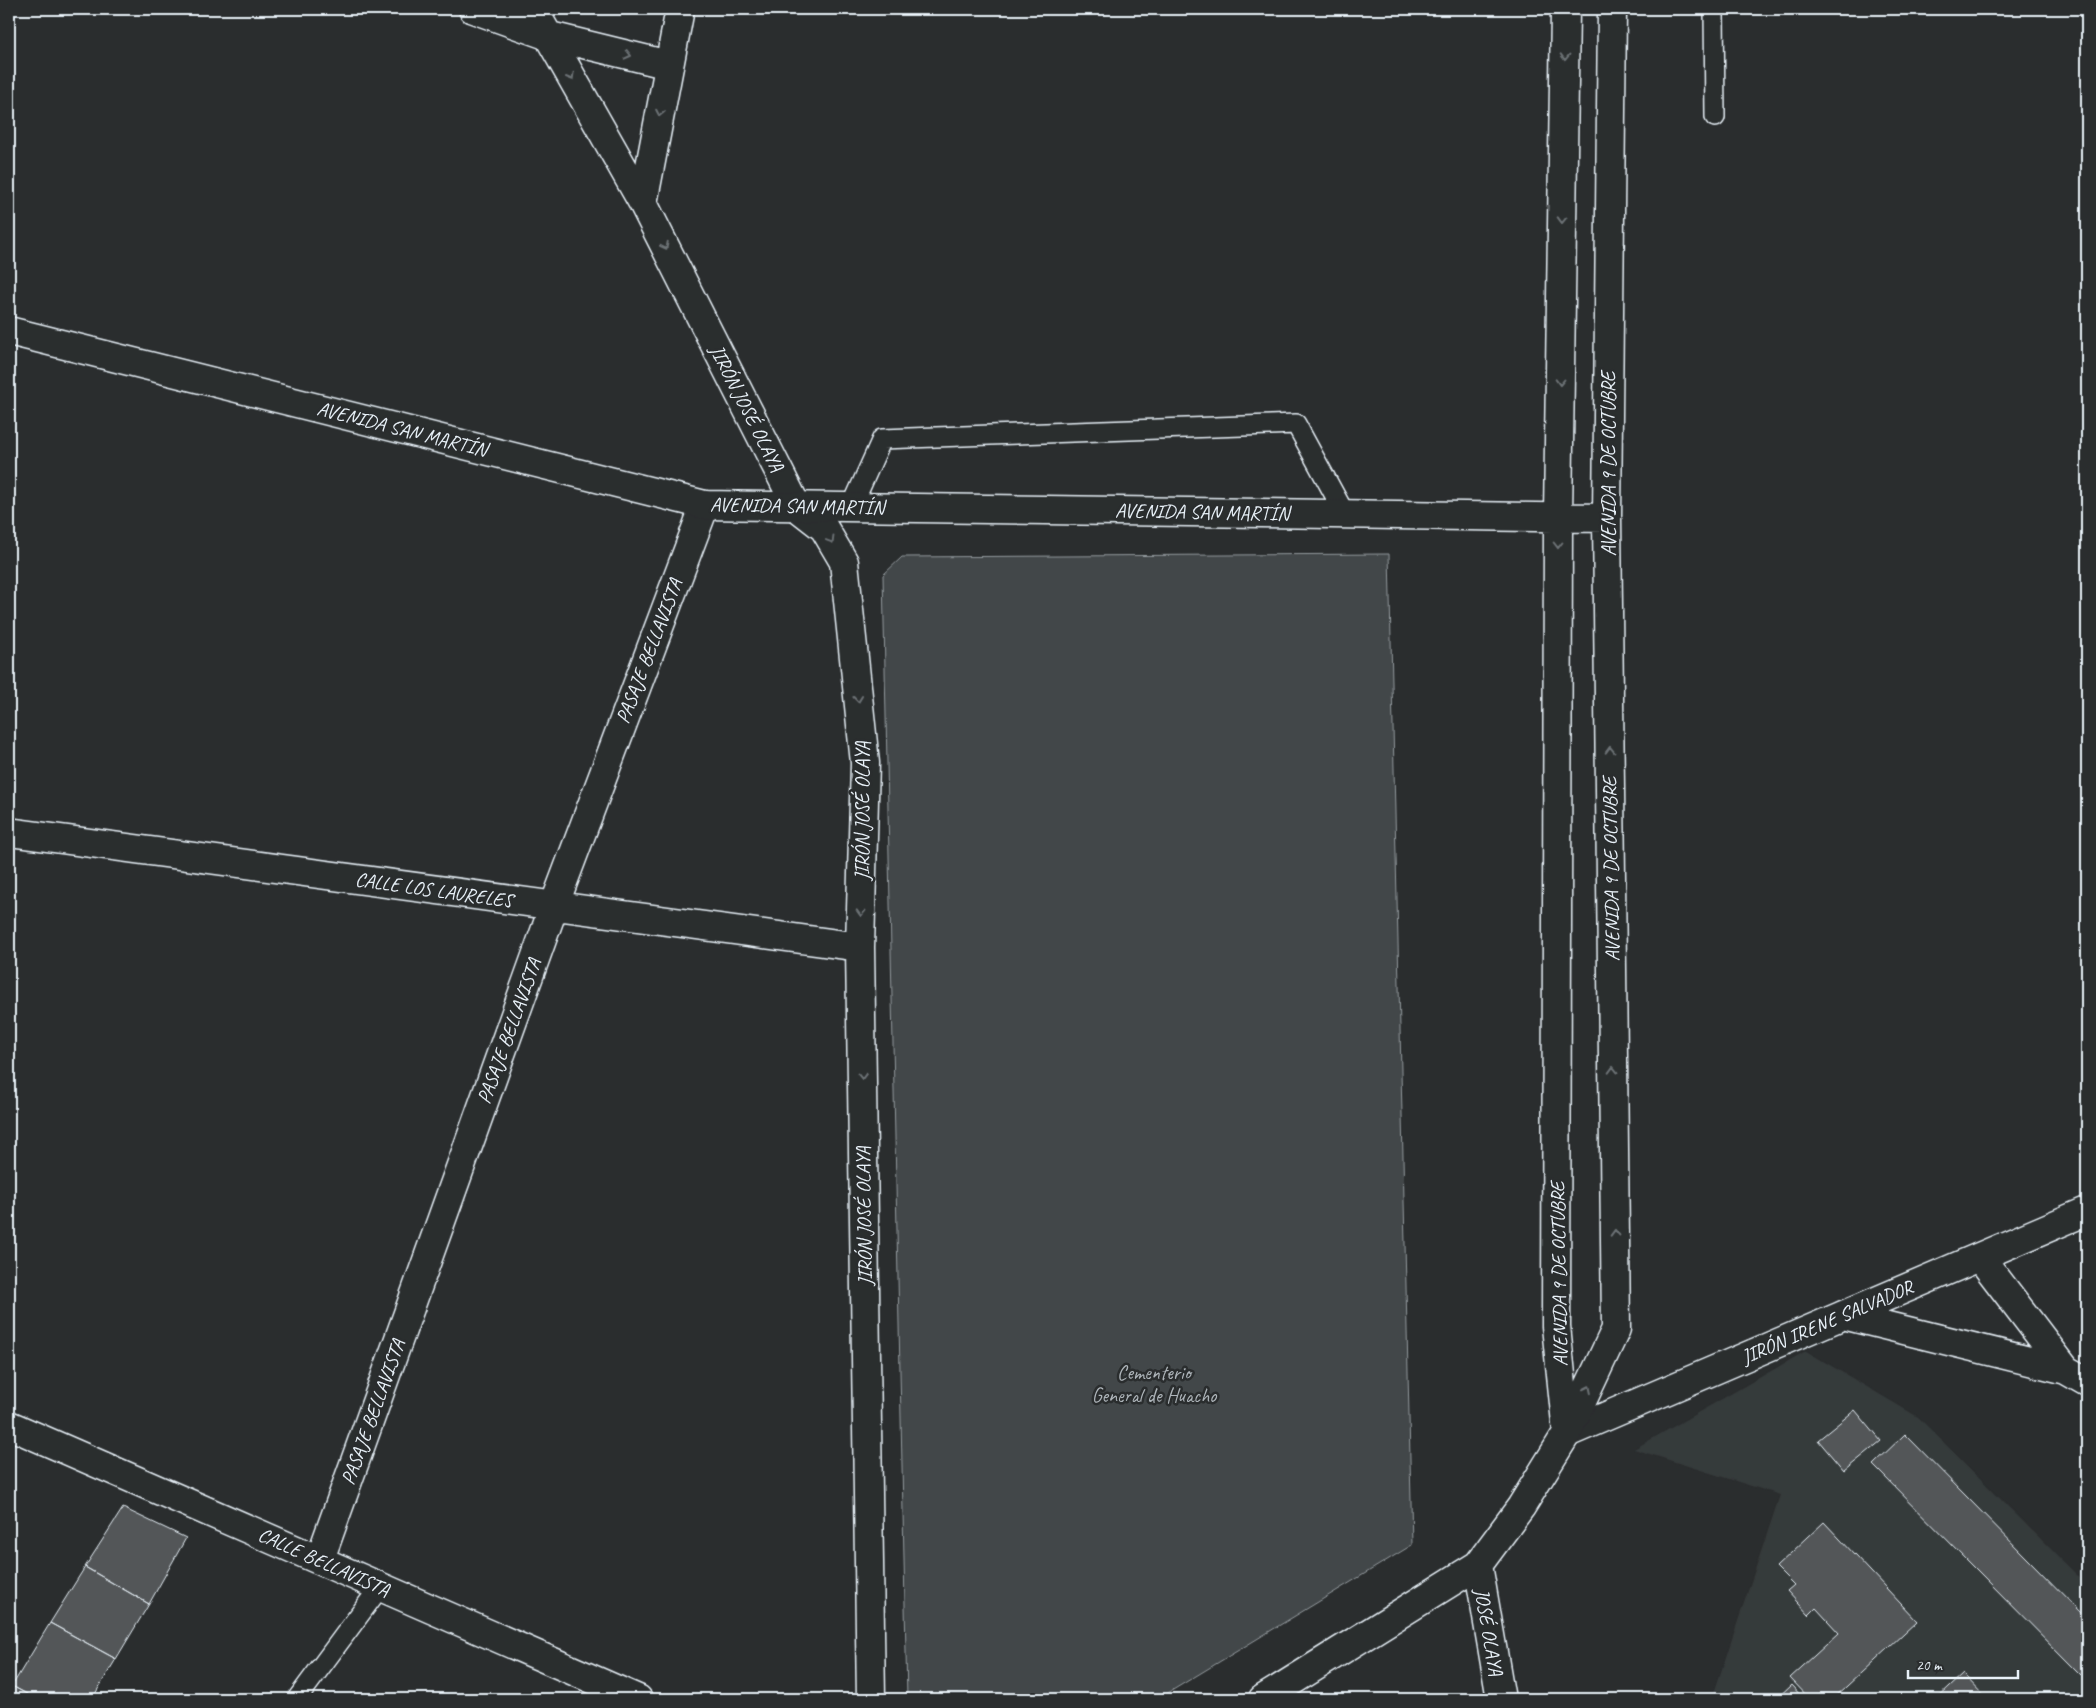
<svg xmlns="http://www.w3.org/2000/svg" width="2096" height="1708" viewBox="0 0 2096 1708" font-family="Caveat,sans-serif">
	<style>
		.built { fill: #363a3b }
		.green { fill: #424648; stroke: #959ca0 }
		.building { fill: #535759; stroke: #e8f1f8 }
		.lines { fill: none; stroke-linecap: round; stroke-linejoin: round }
		.lane-casing { stroke: #e8f1f8; stroke-width: 22 }
		.street-casing { stroke: #e8f1f8; stroke-width: 31 }
		.secondary-casing { stroke: #e8f1f8; stroke-width: 31 }
		.lane { stroke: #2a2d2e; stroke-width: 19 }
		.street { stroke: #2a2d2e; stroke-width: 28 }
		.secondary { stroke: #2a2d2e; stroke-width: 28 }
		.oneway { stroke: #6c7275 }
		.labels { text-anchor: middle; dominant-baseline: central; stroke-width: 5; stroke-linejoin: round; paint-order: stroke }
		.street-label { font-size: 20px; fill: #e8f1f8; stroke: #2a2d2e }
		.park-label { font-size: 20px; fill: #aeb5ba; stroke: #2a2d2e }
	</style>
	<rect width="100%" height="100%" fill="#2a2d2e"/>
	<filter id="ink" filterUnits="userSpaceOnUse"><feTurbulence type="fractalNoise" baseFrequency=".02" numOctaves="2"/><feDisplacementMap in="SourceGraphic" scale="10" xChannelSelector="R" yChannelSelector="G"/><feConvolveMatrix kernelMatrix="1 2 1 2 8 2 1 2 1" color-interpolation-filters="sRGB"/></filter>
	<g filter="url(#ink)">
		<!-- built -->
		<path class="built" d="M1806,1351L1918,1417L2087,1585V1699H1712L1780,1495L1634,1449Z"/>
		<!-- green -->
		<path class="green" d="M1389,554L1412,1545L1158,1699H907L883,575L902,557Z"/>
		<!-- building -->
		<path class="building" d="M1855,1410L1881,1441L1844,1471L1818,1440Z
			M1905,1434L2087,1619V1666L2080,1674L1873,1465Z
			M123,1508L186,1538L149,1604L85,1567Z
			M1824,1522L1917,1621L1833,1699H1810L1790,1678L1839,1633L1816,1608L1809,1615L1787,1591L1794,1585L1776,1567Z
			M85,1567L149,1604L116,1659L50,1623Z
			M50,1623L116,1659L92,1699H36L12,1686Z
			M1963,1674L1987,1699H1936Z
			M1791,1685L1804,1699H1776Z
			M12,1686L36,1699H9V1691Z"/>
		<g class="lines">
			<!-- lane casing -->
			<g class="lane-casing">
				<path id="lane" d="M1714,9L1715,117
					M851,508L882,439L1296,424L1345,514
					M297,1699L380,1587"/>
			</g>
			<!-- street casing -->
			<g class="street-casing">
				<path id="street" d="M473,9L546,35L669,65
					M533,9L643,203L797,507L824,528L844,562L865,763L860,947L871,1699
					M643,203L680,9
					M9,832L860,947
					M1980,1257L2066,1370
					M1843,1315L2066,1370L2087,1382
					M9,1425L638,1699
					M1567,1433L2087,1211
					M320,1559L554,906L705,505"/>
			</g>
			<!-- secondary casing -->
			<g class="secondary-casing">
				<path id="secondary" d="M1565,9L1558,517L1556,1326L1567,1433
					M9,331L705,505L1607,518
					M1478,1565L1501,1699
					M1263,1699L1478,1565L1521,1507L1567,1433L1616,1329L1607,518L1612,9"/>
			</g>
			<!-- lane -->
			<use href="#lane" class="lane"/>
			<!-- street -->
			<use href="#street" class="street"/>
			<!-- secondary -->
			<use href="#secondary" class="secondary"/>
		</g>
		<!-- one-way arrows -->
		<defs><path id="oneway-chevron" d="M-2-3.5L2.5 0L-2 3.5" fill="none" stroke-width="1.6" stroke-linecap="round" stroke-linejoin="round" transform="scale(1.25)"/></defs>
		<g class="oneway">
			<use href="#oneway-chevron" transform="translate(628 55) rotate(14)"/>
			<use href="#oneway-chevron" transform="translate(1565 57) rotate(91)"/>
			<use href="#oneway-chevron" transform="translate(571 77) rotate(60)"/>
			<use href="#oneway-chevron" transform="translate(660 113) rotate(101)"/>
			<use href="#oneway-chevron" transform="translate(1562 220) rotate(91)"/>
			<use href="#oneway-chevron" transform="translate(665 246) rotate(63)"/>
			<use href="#oneway-chevron" transform="translate(1560 382) rotate(91)"/>
			<use href="#oneway-chevron" transform="translate(831 540) rotate(59)"/>
			<use href="#oneway-chevron" transform="translate(1558 545) rotate(90)"/>
			<use href="#oneway-chevron" transform="translate(858 699) rotate(84)"/>
			<use href="#oneway-chevron" transform="translate(1610 750) rotate(-91)"/>
			<use href="#oneway-chevron" transform="translate(861 913) rotate(92)"/>
			<use href="#oneway-chevron" transform="translate(1613 1070) rotate(-91)"/>
			<use href="#oneway-chevron" transform="translate(862 1076) rotate(89)"/>
			<use href="#oneway-chevron" transform="translate(1615 1233) rotate(-91)"/>
			<use href="#oneway-chevron" transform="translate(1588 1389) rotate(-64)"/>
		</g>
	</g>
	<g class="labels">
		<!-- street labels -->
		<g class="street-label">
			<text transform="translate(747 408) rotate(63)">JIRÓN JOSÉ OLAYA</text>
			<text transform="translate(402 429) rotate(14)">AVENIDA SAN MARTÍN</text>
			<text transform="translate(1608 464) rotate(-90)">AVENIDA 9 DE OCTUBRE</text>
			<text transform="translate(797 506) rotate(1)">AVENIDA SAN MARTÍN</text>
			<text transform="translate(1202 512) rotate(1)">AVENIDA SAN MARTÍN</text>
			<text transform="translate(649 651) rotate(-69)">PASAJE BELLAVISTA</text>
			<text transform="translate(862 811) rotate(-90)">JIRÓN JOSÉ OLAYA</text>
			<text transform="translate(1611 869) rotate(-91)">AVENIDA 9 DE OCTUBRE</text>
			<text transform="translate(434 890) rotate(8)">CALLE LOS LAURELES</text>
			<text transform="translate(509 1031) rotate(-70)">PASAJE BELLAVISTA</text>
			<text transform="translate(864 1216) rotate(-91)">JIRÓN JOSÉ OLAYA</text>
			<text transform="translate(1559 1274) rotate(-91)">AVENIDA 9 DE OCTUBRE</text>
			<text transform="translate(1827 1322) rotate(-23)">JIRÓN IRENE SALVADOR</text>
			<text transform="translate(373 1412) rotate(-70)">PASAJE BELLAVISTA</text>
			<text transform="translate(324 1562) rotate(24)">CALLE BELLAVISTA</text>
			<text transform="translate(1489 1632) rotate(80)">JOSÉ OLAYA</text>
		</g>
		<!-- park labels -->
		<g class="park-label">
			<text x="1154" y="1372">Cementerio<tspan x="1154" dy="23">General de Huacho</tspan></text>
		</g>
	</g>
	<!-- margin -->
	<rect width="2096" height="1708" fill="none" stroke="#2a2d2e" stroke-width="30"/>
	<rect x="15" y="15" width="2066" height="1678" fill="none" stroke="#e8f1f8" stroke-width="2" filter="url(#ink)"/>
	<!-- scale -->
	<path d="M1908 1670v8h110v-8" fill="none" stroke="#e8f1f8" stroke-width="2.5"/>
	<text x="1916" y="1670" font-size="15" fill="#e8f1f8" stroke="#2a2d2e" stroke-width="4" paint-order="stroke">20 m</text>
</svg>
